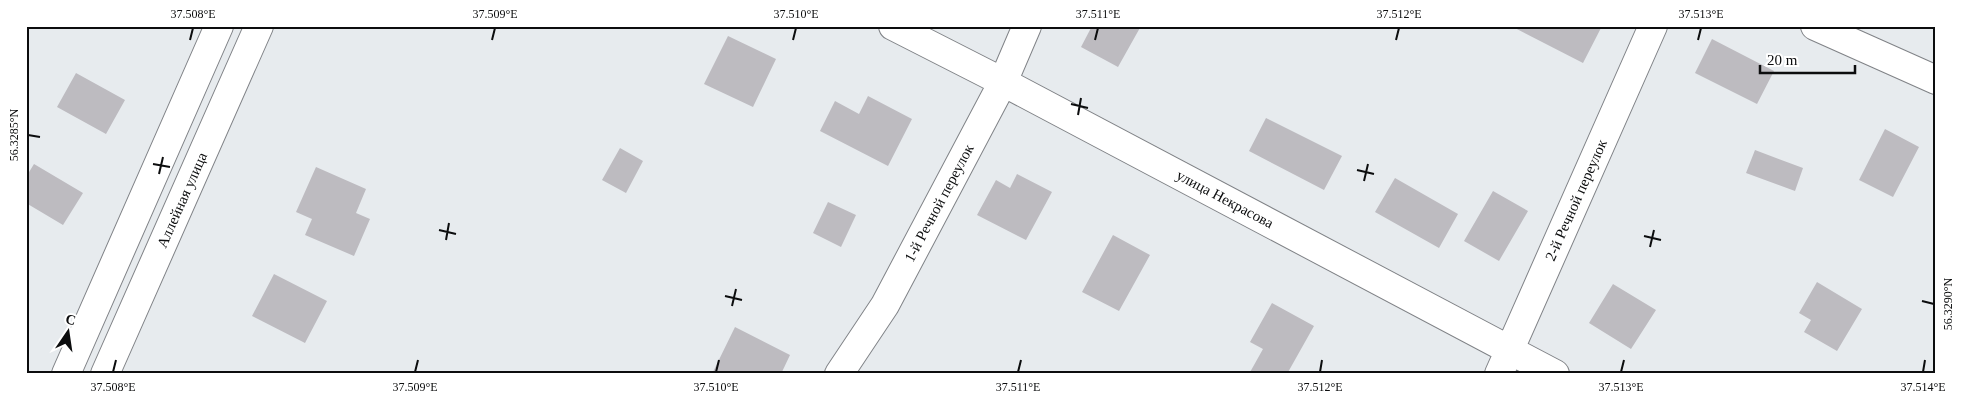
<svg xmlns="http://www.w3.org/2000/svg" width="1962" height="400" viewBox="0 0 1962 400" font-family="'Times New Roman',serif">
	<style>
		.building { fill: #bdbbc0 }
		.lines { fill: none; stroke-linecap: round; stroke-linejoin: round }
		.street-casing { stroke: #808387; stroke-width: 30 }
		.street { stroke: #fff; stroke-width: 28 }
		.ticks { fill: none; stroke: #0c0d0e; stroke-width: 2 }
		.labels { text-anchor: middle; dominant-baseline: central; stroke-width: 4; stroke-linejoin: round; paint-order: stroke }
		.street-label { font-size: 15px; fill: #0c0d0e; stroke: #fff }
		.neatline { fill: none; stroke: #0c0d0e; stroke-width: 2 }
		.ticks-label { font-size: 12px; text-anchor: middle; fill: #0c0d0e }
	</style>
	<rect width="100%" height="100%" fill="#e7ebee"/>
	<!-- building -->
	<path class="building" d="M1092,26H1141L1118,67L1081,47Z
		M1511,26H1602L1583,63Z
		M728,36L776,59L753,107L704,84Z
		M1712,39L1774,71L1757,104L1695,73Z
		M76,73L125,100L106,134L57,107Z
		M868,96L912,119L888,166L820,131L835,101L859,114Z
		M1266,118L1342,156L1324,190L1249,151Z
		M1885,129L1919,147L1893,197L1859,180Z
		M620,148L643,161L626,193L602,180Z
		M1755,150L1803,168L1795,191L1746,173Z
		M34,164L83,193L63,225L26,203V177Z
		M316,167L366,189L356,213L370,219L354,256L305,235L312,219L296,212Z
		M1017,174L1052,192L1026,240L977,215L996,180L1010,188Z
		M1395,178L1458,214L1439,248L1375,212Z
		M1493,191L1528,211L1499,261L1464,241Z
		M828,202L856,215L841,247L813,233Z
		M1113,235L1150,255L1119,311L1082,292Z
		M274,274L327,301L305,343L252,316Z
		M1817,282L1862,309L1837,351L1804,332L1811,320L1799,313Z
		M1613,284L1656,310L1631,349L1589,323Z
		M1272,303L1314,326L1287,374H1249L1263,349L1250,342Z
		M735,327L790,355L781,374H712Z"/>
	<g class="lines">
		<!-- street casing -->
		<g class="street-casing">
			<path id="street" d="M893,26L1003,82L1555,374
				M1815,26L1936,80
				M66,374L219,26
				M105,374L259,26
				M839,374L885,305L1003,82L1027,26
				M1499,374L1653,26"/>
		</g>
		<!-- street -->
		<use href="#street" class="street"/>
	</g>
	<!-- ticks -->
	<path class="ticks" d="M190,40L193,28M492,40L495,28M793,40L796,28M1095,40L1098,28M1396,40L1399,28M1698,40L1701,28M1071,104L1088,108M1078,115L1081,98M28,135L40,137M153,164L170,167M1357,170L1374,174M159,174L163,157M1364,181L1368,164M439,230L456,234M1644,236L1661,240M446,240L449,223M1650,247L1654,230M725,296L742,300M1922,301L1934,304M732,306L736,289M113,372L116,360M415,372L418,360M716,372L719,360M1018,372L1021,360M1320,372L1322,360M1621,372L1624,360M1923,372L1925,360"/>
	<g class="labels">
		<!-- street labels -->
		<g class="street-label">
			<text transform="translate(1225 199) rotate(28)">улица Некрасова</text>
			<text transform="translate(182 200) rotate(-66)">Аллейная улица</text>
			<text transform="translate(1576 200) rotate(-66)">2-й Речной переулок</text>
			<text transform="translate(939 203) rotate(-62)">1-й Речной переулок</text>
		</g>
	</g>
	<!-- border -->
	<rect width="1962" height="400" fill="none" stroke="#ffffff" stroke-width="55"/>
	<!-- north arrow -->
	<g transform="translate(68 332) rotate(13)" stroke="#ffffff" stroke-width="4" paint-order="stroke">
	<path d="M0-4L9 19L0 12L-9 19Z" fill="#0c0d0e"/>
	<text y="-8" font-size="14" font-weight="bold" text-anchor="middle" fill="#0c0d0e">С</text>
	</g>
	<!-- scale -->
	<path d="M1760 65v8h95v-8" fill="none" stroke="#0c0d0e" stroke-width="2.5"/>
	<text x="1767" y="65" font-size="15" fill="#0c0d0e" stroke="#ffffff" stroke-width="4" paint-order="stroke">20 m</text>
	<rect x="28" y="28" width="1906" height="344" class="neatline"/>
	<g class="ticks-label">
		<text x="193" y="18">37.508°E</text>
		<text x="495" y="18">37.509°E</text>
		<text x="796" y="18">37.510°E</text>
		<text x="1098" y="18">37.511°E</text>
		<text x="1399" y="18">37.512°E</text>
		<text x="1701" y="18">37.513°E</text>
		<text transform="translate(14 135) rotate(-90)" y="4">56.3285°N</text>
		<text transform="translate(1948 304) rotate(-90)" y="4">56.3290°N</text>
		<text x="113" y="391">37.508°E</text>
		<text x="415" y="391">37.509°E</text>
		<text x="716" y="391">37.510°E</text>
		<text x="1018" y="391">37.511°E</text>
		<text x="1320" y="391">37.512°E</text>
		<text x="1621" y="391">37.513°E</text>
		<text x="1923" y="391">37.514°E</text>
	</g>
</svg>
